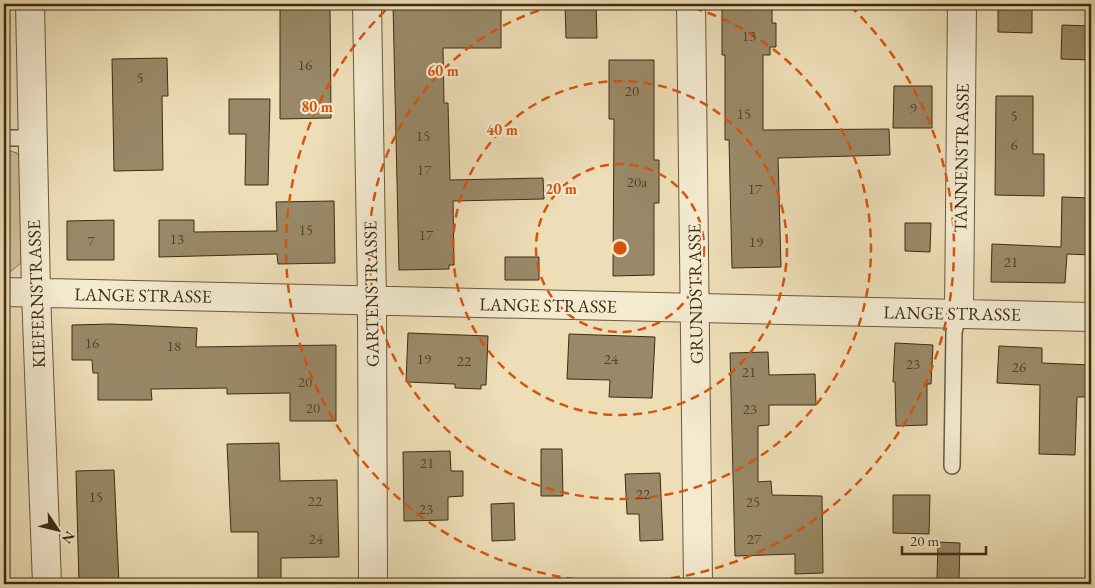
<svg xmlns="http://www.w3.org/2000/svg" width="1095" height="588" viewBox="0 0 1095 588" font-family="'EB Garamond',serif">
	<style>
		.green { fill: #cfc09b; stroke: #867656 }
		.building { fill: #998968; stroke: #3e2c12 }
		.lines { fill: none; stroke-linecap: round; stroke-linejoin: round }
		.service-casing { stroke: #6a583b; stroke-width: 18 }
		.minor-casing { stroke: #6a583b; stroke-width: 30 }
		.service { stroke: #f3ead0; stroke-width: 15 }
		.minor { stroke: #f3ead0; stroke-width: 28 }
		.ring { fill: none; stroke: #d7540d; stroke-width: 2.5; stroke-dasharray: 9 6 }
		.labels { text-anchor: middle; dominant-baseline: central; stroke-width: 4.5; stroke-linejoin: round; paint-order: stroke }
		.number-label { font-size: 15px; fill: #554328 }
		.street-label { font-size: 18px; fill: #3e2c12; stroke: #f3ead0 }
		.centre { fill: #d7540d; stroke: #f3ead0; stroke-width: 2.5 }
		.ring-label { font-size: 15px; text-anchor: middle; font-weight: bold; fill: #d7540d; stroke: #f3ead0; stroke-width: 4.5; stroke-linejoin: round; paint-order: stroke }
	</style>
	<rect width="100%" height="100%" fill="#eddeb7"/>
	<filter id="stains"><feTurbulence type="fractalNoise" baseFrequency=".004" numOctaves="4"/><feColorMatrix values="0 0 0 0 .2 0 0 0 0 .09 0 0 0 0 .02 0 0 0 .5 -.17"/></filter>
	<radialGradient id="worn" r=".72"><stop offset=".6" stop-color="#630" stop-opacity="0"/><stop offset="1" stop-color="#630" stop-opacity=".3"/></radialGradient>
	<!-- green -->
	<path class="green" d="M4,149L17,153L20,159L21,263L8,274H4Z"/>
	<!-- building -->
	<path class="building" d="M280,4H330L331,118L280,119Z
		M393,4H501V48H443L444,103H448L450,180L543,178L544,199L453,201L454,265H449V269L399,270Z
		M596,4L597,38H566L565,5Z
		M722,4H772V23H776V47H770V55H763V130L889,129L890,155L778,158L781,267L732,268L729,140H725V55H722Z
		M998,4H1032V33L998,32Z
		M1062,25L1091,26V60L1061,59Z
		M167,58L168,96H162L163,170L114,171L112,59Z
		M609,60H654V160H659V203H654V275L613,276L614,119H609Z
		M894,86H932V128H893Z
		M996,96H1033V154H1044V196L995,195Z
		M229,99H270L268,185H245L246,134H229Z
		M1062,197L1091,198V255L1067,254L1065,283L991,282L992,244L1061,247Z
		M334,201L335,263L278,264L277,254L159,257V220H194V232L277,231L276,202Z
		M114,220V260H67V221Z
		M905,223H931L930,252L905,251Z
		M505,257H539V280H505Z
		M111,324L197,328L196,347L336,345V421H290V393L227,394V388L151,389L152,400H98V373H93L92,360H72V325Z
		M408,333L488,336L486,385H481V389L455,388V384L406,382Z
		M569,334L655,337L652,398L609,397L610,380L567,379Z
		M895,343L933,345L931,384H927V425L896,426L895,382H893Z
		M999,346L1042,348V363L1091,365V397H1077L1075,455L1039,454L1040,385L997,383Z
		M768,352L769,375L815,374L816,405H769V425L758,426V482L771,481L772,495L822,496L823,573L795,574V554L735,556L730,353Z
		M279,443L280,481L337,480L339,557L281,558V584H258V532H231L227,444Z
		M541,449H562L563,496H541Z
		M450,451L451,471H463V496L448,497V520L404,521L403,452Z
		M114,470L119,584H79L76,471Z
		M660,473L663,540L640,541L639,514H627L625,474Z
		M893,495H930L929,534L893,533Z
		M514,503L515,540L492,541L491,504Z
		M938,542L960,543L959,579H937Z"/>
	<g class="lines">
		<!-- service casing -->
		<g class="service-casing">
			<path id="service" d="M4,138H32
				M952,466L954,332L959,313"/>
		</g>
		<!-- minor casing -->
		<g class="minor-casing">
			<path id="minor" d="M30,4L36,293L47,584
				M367,4L372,301L373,584
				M691,4L698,584
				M4,292L1091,317
				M959,313L962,4"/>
		</g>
		<!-- service -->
		<use href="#service" class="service"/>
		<!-- minor -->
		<use href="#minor" class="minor"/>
	</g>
	<!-- distance rings -->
	<g class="ring">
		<circle cx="620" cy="248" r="84"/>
		<circle cx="620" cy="248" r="167"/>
		<path d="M679 4A251 251 0 1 1 561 4"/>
		<path d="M850 6A334 334 0 1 1 390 6"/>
	</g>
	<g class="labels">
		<!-- number labels -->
		<g class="number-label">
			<text x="749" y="35">13</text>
			<text x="305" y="64">16</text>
			<text x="140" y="77">5</text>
			<text x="632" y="90">20</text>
			<text x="913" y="107">9</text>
			<text x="744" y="113">15</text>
			<text x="1014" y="115">5</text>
			<text x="423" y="135">15</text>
			<text x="1014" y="144">6</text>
			<text x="424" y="169">17</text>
			<text x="637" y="181">20a</text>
			<text x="755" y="188">17</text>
			<text x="306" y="229">15</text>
			<text x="426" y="234">17</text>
			<text x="177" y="238">13</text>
			<text x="91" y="240">7</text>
			<text x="756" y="241">19</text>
			<text x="1011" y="261">21</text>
			<text x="92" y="342">16</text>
			<text x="174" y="345">18</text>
			<text x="424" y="358">19</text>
			<text x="611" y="358">24</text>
			<text x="464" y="360">22</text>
			<text x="913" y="363">23</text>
			<text x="1019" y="366">26</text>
			<text x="749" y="371">21</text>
			<text x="305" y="381">20</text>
			<text x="313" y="407">20</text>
			<text x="750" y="408">23</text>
			<text x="427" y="462">21</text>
			<text x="643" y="493">22</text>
			<text x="96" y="496">15</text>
			<text x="315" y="500">22</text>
			<text x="753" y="501">25</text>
			<text x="426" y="508">23</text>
			<text x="316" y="538">24</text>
			<text x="754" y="538">27</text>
		</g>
		<!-- street labels -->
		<g class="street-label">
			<text transform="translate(961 158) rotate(-89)">TANNENSTRASSE</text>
			<text transform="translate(36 294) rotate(-92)">KIEFERNSTRASSE</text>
			<text transform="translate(371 294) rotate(-91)">GARTENSTRASSE</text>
			<text transform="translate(695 294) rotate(-91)">GRUNDSTRASSE</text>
			<text transform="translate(143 295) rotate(1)">LANGE STRASSE</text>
			<text transform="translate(548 305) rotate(1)">LANGE STRASSE</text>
			<text transform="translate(952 313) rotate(1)">LANGE STRASSE</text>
		</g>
	</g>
	<circle cx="620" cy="248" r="8" class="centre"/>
	<g class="ring-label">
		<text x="443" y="76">60 m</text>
		<text x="317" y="112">80 m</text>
		<text x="502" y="135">40 m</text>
		<text x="561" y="194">20 m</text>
	</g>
	<!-- margin -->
	<rect width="1095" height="588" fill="none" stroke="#eddeb7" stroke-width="20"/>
	<rect x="5" y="5" width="1085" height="578" fill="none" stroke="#3e2c12" stroke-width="2.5"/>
	<rect x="10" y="10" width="1075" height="568" fill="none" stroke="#3e2c12"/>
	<!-- north arrow -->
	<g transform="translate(58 530) rotate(125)" stroke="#f3ead0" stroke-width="4" paint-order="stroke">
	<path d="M0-4L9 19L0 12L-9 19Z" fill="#3e2c12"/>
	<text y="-8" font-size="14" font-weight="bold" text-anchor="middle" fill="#3e2c12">N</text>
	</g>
	<!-- scale -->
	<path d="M902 546v8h84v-8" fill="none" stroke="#3e2c12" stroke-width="2.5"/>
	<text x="910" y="546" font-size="15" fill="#3e2c12" stroke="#f3ead0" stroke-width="4" paint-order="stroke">20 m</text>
	<rect width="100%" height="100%" filter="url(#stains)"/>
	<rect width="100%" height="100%" fill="url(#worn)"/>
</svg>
